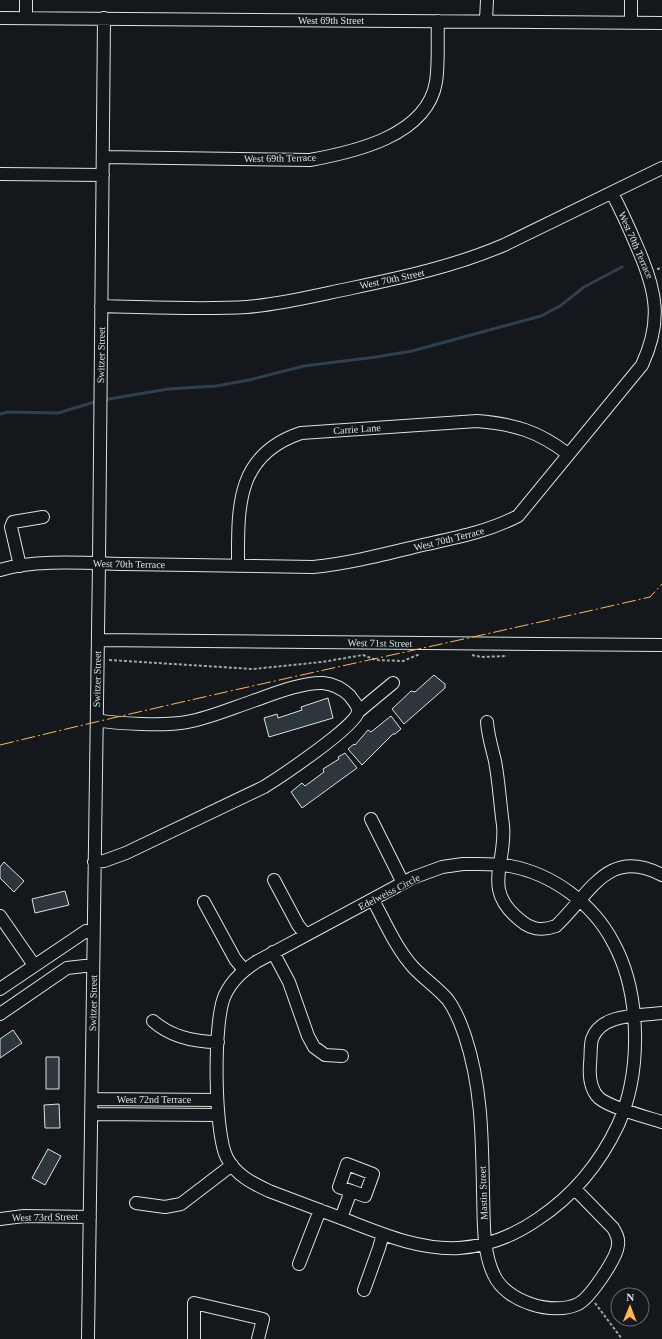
<svg xmlns="http://www.w3.org/2000/svg" width="662" height="1339" viewBox="0 0 662 1339" font-family="Georgia,serif">
	<style>
		.lines { fill: none; stroke-linecap: round; stroke-linejoin: round }
		.stream { stroke: #2f3f4d; stroke-width: 3 }
		.building { fill: #2c363c; stroke: #d8e6dc }
		.minor-casing { stroke: #d8e6dc; stroke-width: 14 }
		.path { stroke: #9da8a2; stroke-width: 2; stroke-dasharray: 3 2; stroke-linecap: butt }
		.minor { stroke: #14181c; stroke-width: 12 }
		.power { stroke: #ffb74d; stroke-width: 1; stroke-dasharray: 14 3 2 3; stroke-linecap: butt }
		.labels { text-anchor: middle; dominant-baseline: central; stroke-width: 3; stroke-linejoin: round; paint-order: stroke }
		.street-label { font-size: 10px; fill: #d8e6dc; stroke: #14181c }
	</style>
	<rect width="100%" height="100%" fill="#14181c"/>
	<g class="lines">
		<!-- stream -->
		<path class="stream" d="M103,400L168,389L216,386L249,380L304,366L376,357L412,351L541,316L560,306L584,287L622,267
			M0,414L8,412L58,413L98,401"/>
	</g>
	<!-- building -->
	<path class="building" d="M434,675L445,684V688L404,724L392,709L411,691L415,692Z
		M328,698L333,718L269,737L264,718L277,714L278,718L302,710L301,707Z
		M391,716L401,729L395,734H393L362,765L348,749L354,744L355,745L368,730L371,732Z
		M345,753L357,768L302,808L291,792L302,783L305,786L324,772L323,769L339,759L338,757Z
		M4,862L24,881L14,892L0,878V867Z
		M65,891L69,905L35,913L32,899Z
		M13,1030L22,1043L0,1058V1039Z
		M46,1057H59V1089H46Z
		M59,1104L60,1128H45L44,1105Z
		M48,1149L61,1156L45,1185L32,1178Z"/>
	<g class="lines">
		<!-- minor casing -->
		<g class="minor-casing">
			<path id="minor" d="M0,18L662,23
				M26,18V0
				M486,20L487,0
				M631,22V0
				M103,157L310,160C354,152 427,136 436,82C439,63 437,41 438,21
				M0,174L103,175
				M101,306C150,307 199,310 247,307C283,304 318,295 352,288C404,277 455,266 504,245L662,168
				M20,566L11,527L13,522L43,517
				M238,566C238,508 235,455 301,433L477,421C514,424 538,431 568,454
				M0,570C34,559 87,563 124,564C187,565 250,566 313,567C352,563 389,553 427,544C459,537 489,531 518,516L642,365C662,322 657,292 638,249C630,230 622,212 612,193
				M98,640L662,645
				M358,712L393,683
				M487,722C488,736 492,748 495,761C499,782 500,804 503,825C507,864 481,889 520,920C531,930 542,931 556,926C590,894 608,846 662,875
				M371,819L403,883
				M94,862L104,861L126,853L264,787C280,777 355,727 358,712C359,706 353,701 350,696C343,689 333,684 323,683C303,682 273,694 253,701C232,708 209,718 187,722C166,726 117,724 97,720
				M463,864C478,864 495,863 510,866C553,874 593,904 613,942C641,993 642,1072 618,1125C600,1163 574,1195 538,1219C515,1235 488,1246 459,1248C419,1250 382,1234 346,1220C320,1210 295,1201 269,1191C252,1183 236,1175 227,1158C214,1134 213,1019 225,995C232,980 243,971 256,962L412,878L442,867Z
				M274,880L298,925L306,935
				M373,900C385,922 396,948 413,967C424,979 438,988 448,1000C456,1011 461,1024 465,1036C482,1087 482,1138 483,1191C484,1218 482,1251 494,1275C506,1302 553,1316 578,1304C590,1298 617,1258 618,1245C619,1238 616,1233 613,1228L575,1189
				M204,902L235,959L244,970
				M0,916L34,965
				M273,952L289,982L308,1036L314,1047L325,1055L342,1056
				M0,989L86,931L93,930
				M662,1013C639,1016 601,1013 592,1039C590,1047 591,1056 590,1064C589,1076 590,1089 599,1098C611,1108 646,1117 662,1122
				M0,1014L67,968L93,965
				M153,1021C171,1037 194,1042 218,1042
				M92,1099L217,1100
				M92,1114L217,1115
				M136,1203L165,1207L181,1204L232,1165
				M341,1218L351,1191L365,1196L373,1174L347,1164L339,1187L351,1191
				M0,1219L24,1216L90,1217
				M299,1264L320,1210
				M364,1290L379,1248L383,1234
				M88,1339L99,563L104,18
				M194,1339V1303L263,1319L258,1339"/>
		</g>
		<!-- path -->
		<path class="path" d="M657,269L662,268
			M472,655L481,657L507,656
			M109,660L253,669L322,662L363,655L376,660L403,661L420,654
			M595,1303L622,1339"/>
		<!-- minor -->
		<use href="#minor" class="minor"/>
		<!-- power -->
		<path class="power" d="M0,745C216,692 433,647 650,597L662,584"/>
	</g>
	<g class="labels">
		<!-- street labels -->
		<g class="street-label">
			<text x="331" y="20">West 69th Street</text>
			<text transform="translate(280 158) rotate(-1)">West 69th Terrace</text>
			<text transform="translate(636 245) rotate(66)">West 70th Terrace</text>
			<text transform="translate(392 279) rotate(-12)">West 70th Street</text>
			<text transform="translate(101 355) rotate(-89)">Switzer Street</text>
			<text transform="translate(357 429) rotate(-4)">Carrie Lane</text>
			<text transform="translate(449 539) rotate(-14)">West 70th Terrace</text>
			<text transform="translate(129 564) rotate(1)">West 70th Terrace</text>
			<text transform="translate(380 643) rotate(1)">West 71st Street</text>
			<text transform="translate(97 679) rotate(-89)">Switzer Street</text>
			<text transform="translate(389 892) rotate(-27)">Edelweiss Circle</text>
			<text transform="translate(93 1003) rotate(-89)">Switzer Street</text>
			<text x="154" y="1099">West 72nd Terrace</text>
			<text transform="translate(483 1193) rotate(-92)">Mastin Street</text>
			<text transform="translate(45 1217) rotate(-1)">West 73rd Street</text>
		</g>
	</g>
	<!-- north arrow -->
	<g transform="translate(630 1307) rotate(1)"><circle r="19" fill="#14181c" stroke="#626a69"/>
	<path d="M0-3L7 15L0 10L-7 15Z" fill="#ffb74d"/>
	<text y="-6" font-size="11" font-weight="bold" text-anchor="middle" fill="#d8e6dc">N</text>
	</g>
</svg>
